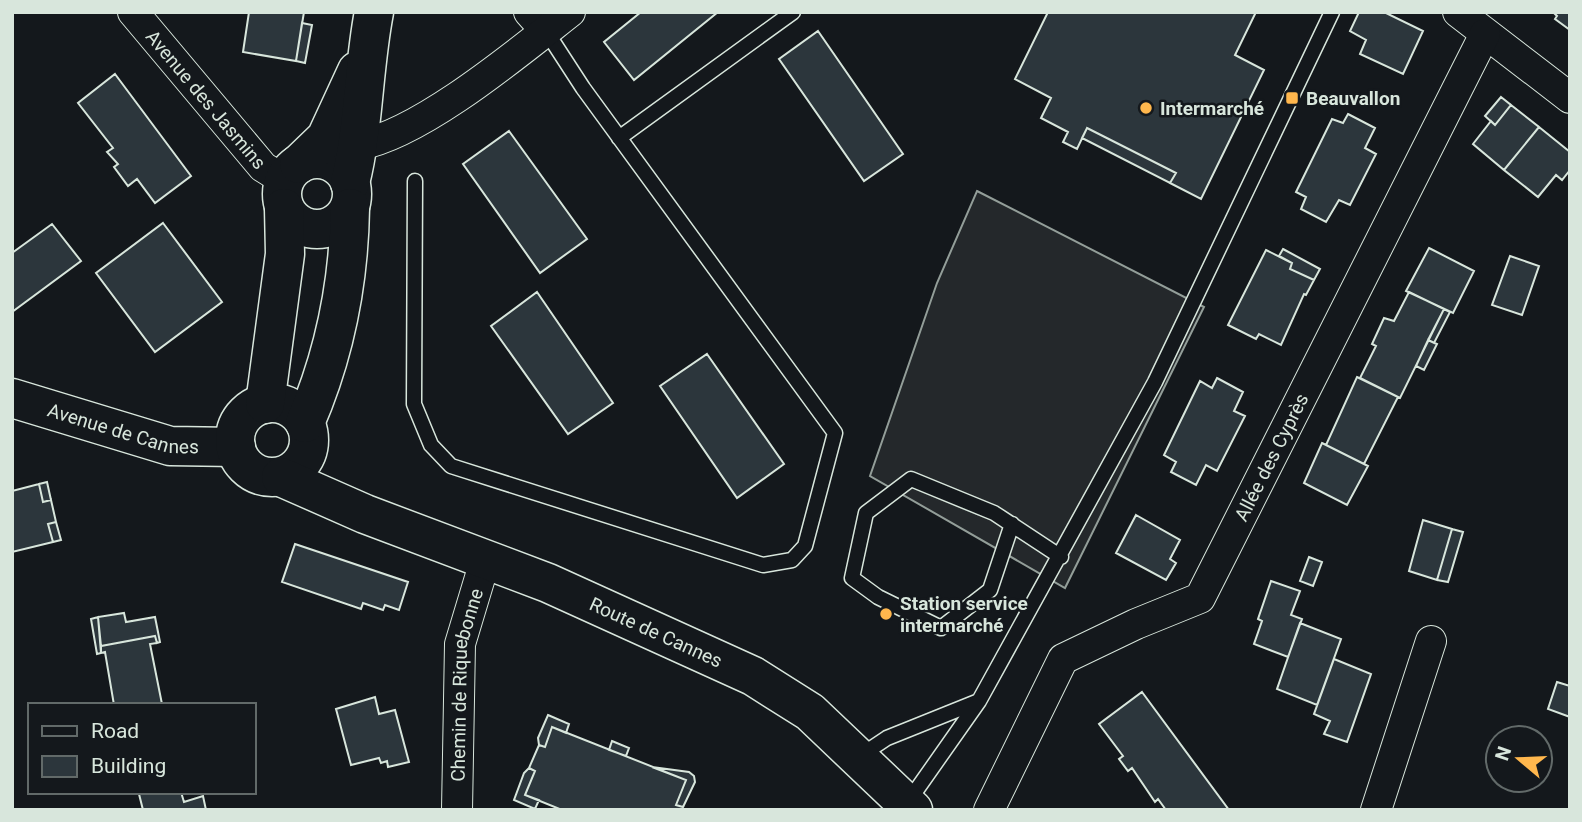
<svg xmlns="http://www.w3.org/2000/svg" width="1582" height="822" viewBox="0 0 1582 822" font-family="Roboto,sans-serif">
	<style>
		.parking { fill: #24282b; stroke: #939e99; stroke-width: 2 }
		.building { fill: #2c363c; stroke: #d8e6dc; stroke-width: 2 }
		.lines { fill: none; stroke-linecap: round; stroke-linejoin: round }
		.lane-casing { stroke: #d8e6dc; stroke-width: 17 }
		.street-casing { stroke: #d8e6dc; stroke-width: 32 }
		.secondary-casing { stroke: #d8e6dc; stroke-width: 41 }
		.lane { stroke: #14181c; stroke-width: 14 }
		.street { stroke: #14181c; stroke-width: 30 }
		.secondary { stroke: #14181c; stroke-width: 38 }
		.poi-dot { fill: #ffb74d; stroke: #14181c; stroke-width: 2.5 }
		.labels { text-anchor: middle; dominant-baseline: central; stroke-width: 5; stroke-linejoin: round; paint-order: stroke }
		.street-label { font-size: 19px; fill: #d8e6dc; stroke: #14181c }
		.poi-label { font-size: 19px; font-weight: bold; fill: #d8e6dc; stroke: #14181c; text-anchor: start }
	</style>
	<rect width="100%" height="100%" fill="#14181c"/>
	<!-- parking -->
	<path class="parking" d="M977,191L1204,307L1065,588L870,476L937,283Z"/>
	<!-- building -->
	<path class="building" d="M249,12H304L296,61L243,52Z
		M641,12H718L634,80L604,42Z
		M1048,12H1256L1235,55L1264,70L1201,199L1170,183L1176,173L1087,128L1077,149L1063,142L1068,132L1041,118L1051,98L1015,79Z
		M1359,12H1384L1423,31L1403,74L1360,54L1366,40L1350,31Z
		M1553,12H1570V30L1555,19L1557,16Z
		M302,23L312,25L305,63L296,61Z
		M818,31L903,154L864,181L779,59Z
		M115,74L191,176L155,203L137,179L128,186L114,167L118,164L107,152L113,148L78,103Z
		M1501,97L1511,105L1495,125L1485,116Z
		M1511,105L1539,127L1504,170L1473,144L1491,121L1495,125Z
		M1348,114L1375,128L1365,148L1376,154L1350,205L1339,200L1326,222L1301,209L1306,197L1296,192L1332,119L1343,123Z
		M1539,127L1570,152V170L1562,180L1556,175L1538,197L1504,170Z
		M1087,128L1176,173L1170,183L1082,138Z
		M509,131L587,239L540,273L463,164Z
		M163,223L222,302L155,352L96,273Z
		M52,224L81,261L12,312V253Z
		M1429,248L1474,271L1453,313L1406,291Z
		M1283,249L1320,269L1314,280L1290,269L1292,263L1279,256Z
		M1266,250L1292,263L1290,269L1314,280L1306,295L1304,294L1281,345L1259,334L1256,339L1228,325Z
		M1510,256L1539,266L1522,315L1492,305Z
		M537,292L613,403L568,434L491,326Z
		M1409,292L1444,309L1400,398L1360,378L1376,346L1372,344L1384,318L1394,321Z
		M1444,309L1450,312L1434,343L1428,340Z
		M1428,340L1437,344L1424,370L1416,366Z
		M707,354L784,464L737,498L660,386Z
		M1357,377L1398,397L1364,464L1326,445Z
		M1217,378L1243,392L1234,411L1245,416L1217,471L1206,465L1196,485L1171,472L1176,462L1164,455L1200,381L1212,388Z
		M1322,443L1368,466L1347,505L1304,483Z
		M47,482L51,500L43,502L39,484Z
		M39,484L43,502L51,500L56,522L48,524L53,542L12,552V491Z
		M1136,515L1180,540L1170,559L1176,563L1166,580L1116,553Z
		M1423,520L1452,529L1437,580L1409,571Z
		M56,522L61,540L53,542L48,524Z
		M1452,529L1463,532L1448,582L1437,580Z
		M295,544L408,582L399,610L385,605L383,610L363,603L361,609L282,582Z
		M1309,557L1322,562L1313,586L1300,581Z
		M1271,581L1300,591L1291,615L1302,619L1288,657L1254,644L1262,621L1258,619Z
		M124,613L126,622L155,617L160,642L157,643L155,636L101,646L98,617Z
		M98,617L101,653L97,654L91,619Z
		M1300,623L1341,639L1317,705L1277,689Z
		M155,636L157,643L150,644L162,704L114,705L105,652L101,653V646Z
		M1334,659L1371,674L1347,742L1324,734L1330,721L1314,714Z
		M1557,682L1570,686V717L1548,709Z
		M1142,692L1229,810H1166L1158,799L1155,802L1132,768L1128,771L1119,759L1123,756L1099,724Z
		M375,697L379,714L395,710L409,762L388,767L387,761L381,763L379,758L351,765L336,709Z
		M548,715L569,724L566,733L552,727L545,747L539,745L538,738Z
		M552,727L686,780L676,805L683,807L681,810H562L525,795L535,771L529,768L539,745L545,747Z
		M612,741L629,748L626,756L609,750Z
		M652,767L689,772L694,776L695,782L683,807L676,805L686,780Z
		M529,768L535,771L525,795L539,800L535,809L514,800L524,773Z
		M144,792H181L184,802L203,796L206,810H143L139,794Z"/>
	<g class="lines">
		<!-- lane casing -->
		<g class="lane-casing">
			<path id="lane" d="M619,138L793,12
				M415,181L414,404L431,445L451,466L763,565L792,560L805,546L835,433L583,88L546,31
				M1012,524L990,590L941,628L878,597L852,578L866,513L911,479L994,513L1061,557
				M860,756L887,738L979,701
				M908,802L979,701L1155,382L1332,12"/>
		</g>
		<!-- street casing -->
		<g class="street-casing">
			<g id="street">
				<path id="s1" d="M133,12L263,167L284,180"/>
				<path d="M529,12L546,31"/>
				<path d="M1458,12L1570,98"/>
				<path d="M359,145C421,134 519,52 570,12"/>
				<path id="s2" d="M457,810L460,644L485,561"/>
				<path id="s3" d="M989,810L1063,659L1136,624L1200,598L1485,34"/>
				<path d="M1376,810L1431,641"/>
			</g>
		</g>
		<!-- secondary casing -->
		<g class="secondary-casing">
			<g id="secondary">
				<circle cx="317" cy="194" r="35"/>
				<path d="M299,164L326,138L357,71"/>
				<path d="M350,183C364,127 363,69 374,12"/>
				<path id="s4" d="M12,398L170,446L236,447"/>
				<circle cx="272" cy="440" r="37"/>
				<path d="M265,404L285,254L284,208"/>
				<path d="M305,423C334,356 349,281 350,208"/>
				<path id="s5" d="M281,477L365,514L548,583L753,676L810,712L913,810"/>
			</g>
		</g>
		<!-- lane -->
		<use href="#lane" class="lane"/>
		<!-- street -->
		<use href="#street" class="street"/>
		<!-- secondary -->
		<use href="#secondary" class="secondary"/>
	</g>
	<!-- markers -->
	<g class="poi-dot">
		<rect x="1285" y="91" width="14" height="14" rx="3.5"/>
		<circle cx="1146" cy="108" r="7"/>
		<circle cx="886" cy="614" r="7"/>
	</g>
	<g class="labels">
		<!-- street labels -->
		<g class="street-label">
			<text stroke="none"><textPath href="#s1" startOffset="114">Avenue des Jasmins</textPath></text>
			<text stroke="none"><textPath href="#s4" startOffset="116">Avenue de Cannes</textPath></text>
			<text stroke="none"><textPath href="#s3" startOffset="476">Allée des Cyprès</textPath></text>
			<text stroke="none"><textPath href="#s5" startOffset="406">Route de Cannes</textPath></text>
			<text stroke="none"><textPath href="#s2" startOffset="126">Chemin de Riquebonne</textPath></text>
		</g>
		<!-- poi labels -->
		<g class="poi-label">
			<text x="1306" y="98">Beauvallon</text>
			<text x="1160" y="108">Intermarché</text>
			<text x="900" y="603">Station service<tspan x="900" dy="22">intermarché</tspan></text>
		</g>
	</g>
	<!-- border -->
	<rect width="1582" height="822" fill="none" stroke="#d8e6dc" stroke-width="28"/>
	<!-- legend -->
	<rect x="28" y="703" width="228" height="91" fill="#14181c" stroke="#626a69" stroke-width="2"/>
	<rect x="42" y="726" width="35" height="10" fill="#14181c" stroke="#626a69" stroke-width="2"/>
	<text x="91" y="738" font-size="21" fill="#d8e6dc">Road</text>
	<rect x="42" y="756" width="35" height="21" fill="#2c363c" stroke="#626a69" stroke-width="2"/>
	<text x="91" y="773" font-size="21" fill="#d8e6dc">Building</text>
	<!-- north arrow -->
	<g transform="translate(1519 759) rotate(289)"><circle r="33" fill="#14181c" stroke="#626a69" stroke-width="2"/>
	<path d="M0-5L12 26L0 18L-12 26Z" fill="#ffb74d"/>
	<text y="-10" font-size="19" font-weight="bold" text-anchor="middle" fill="#d8e6dc">N</text>
	</g>
</svg>
